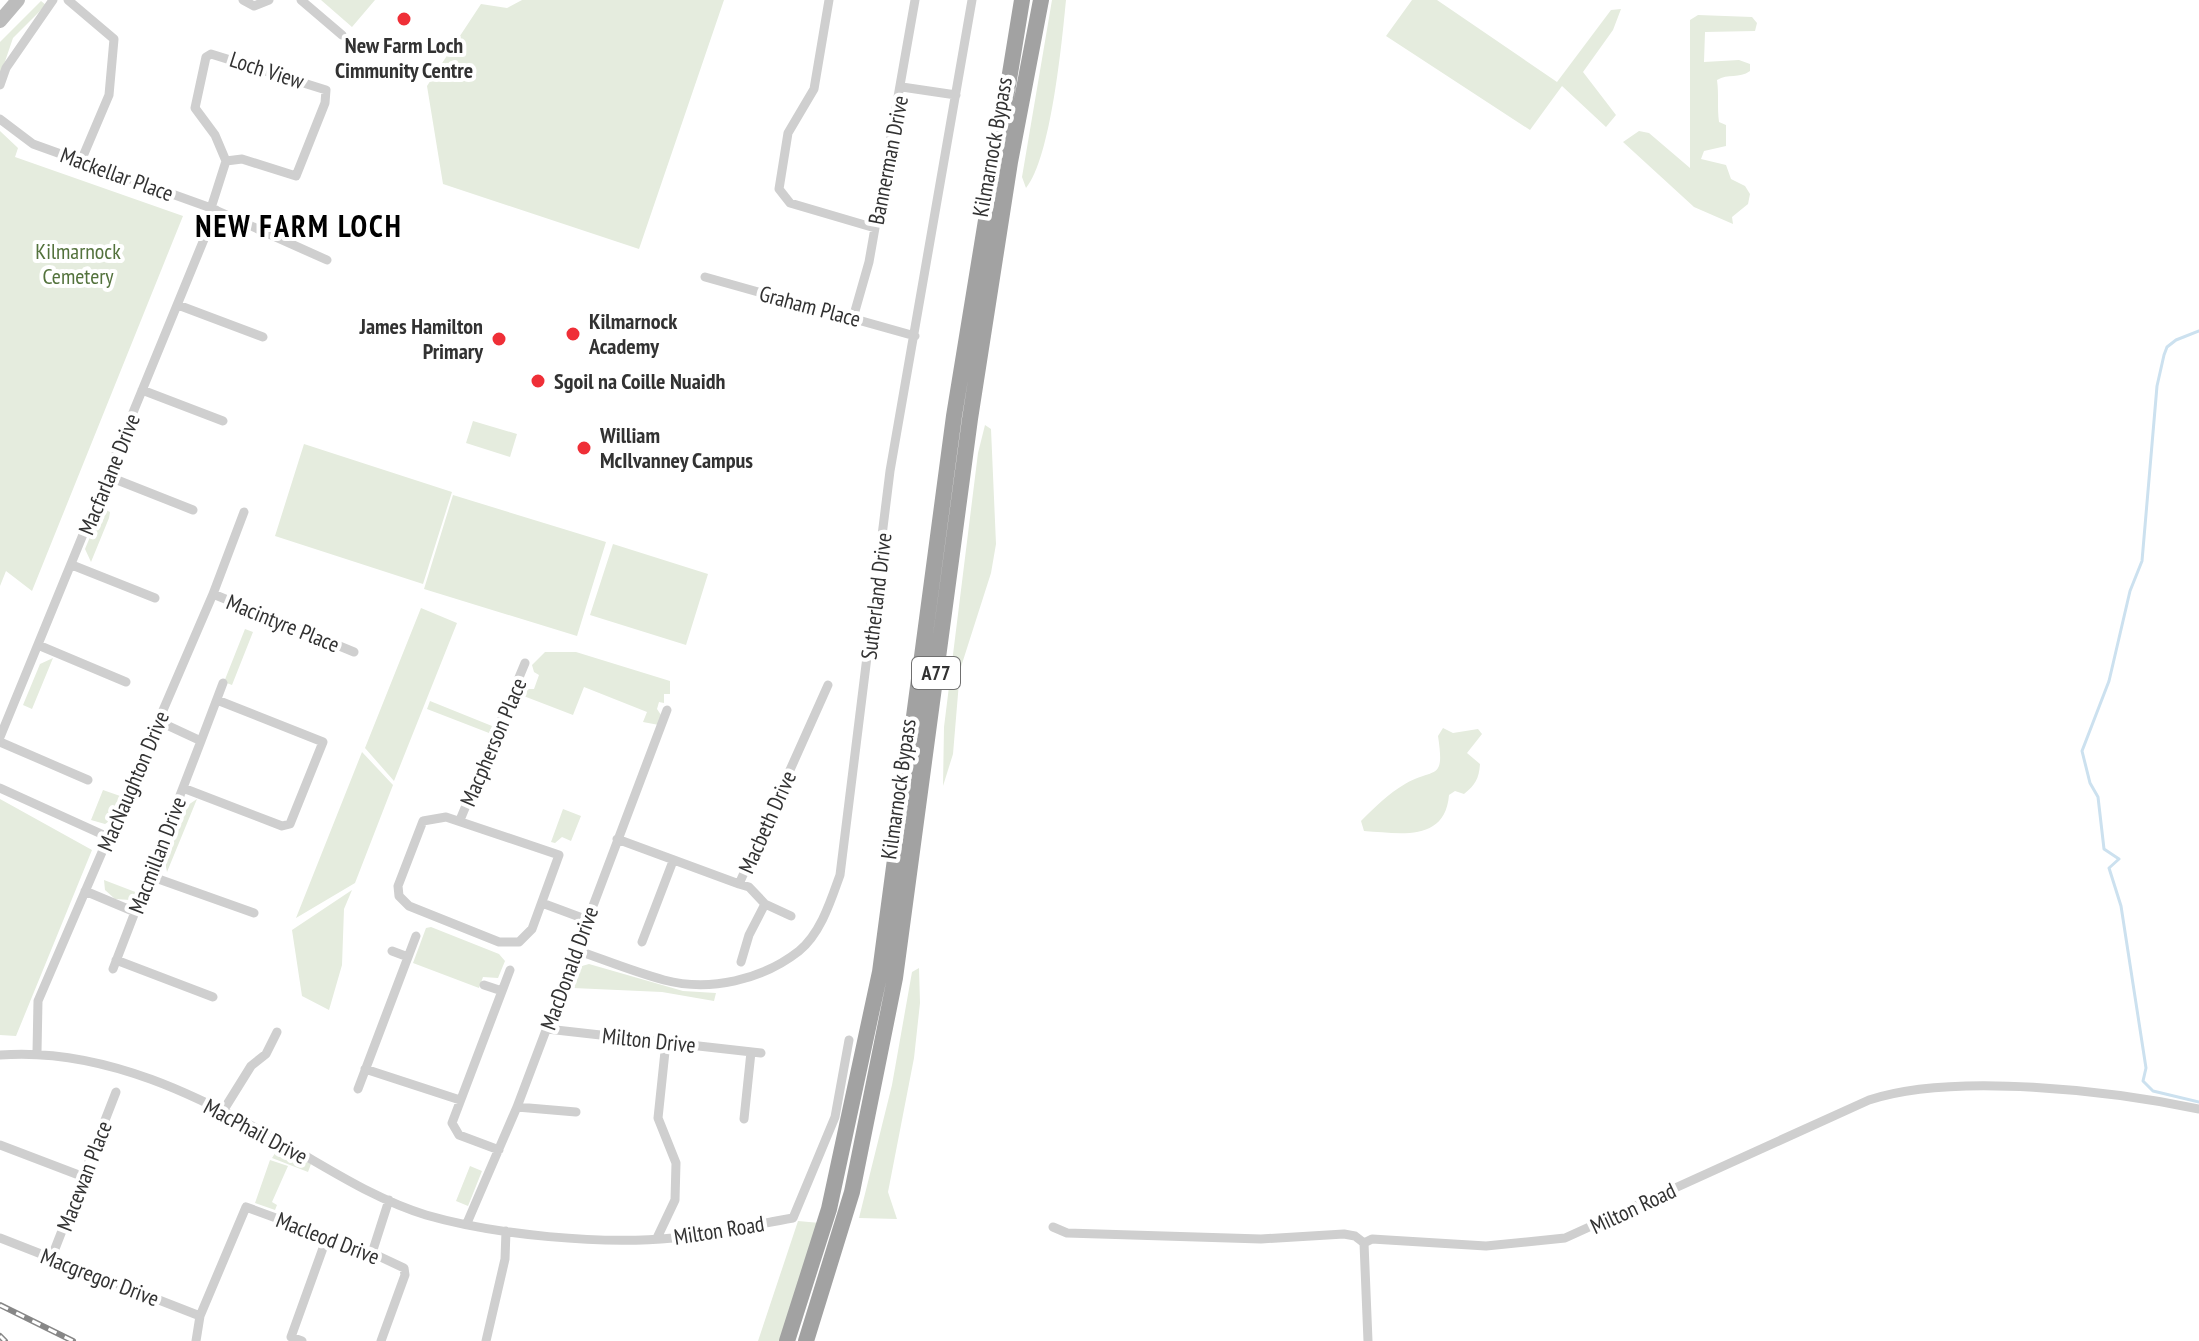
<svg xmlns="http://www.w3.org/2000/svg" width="2199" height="1341" viewBox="0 0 2199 1341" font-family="'PT Sans Narrow',sans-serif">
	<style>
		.green { fill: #e5ecde }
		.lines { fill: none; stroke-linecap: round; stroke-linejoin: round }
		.stream { stroke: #cce1ef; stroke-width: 3 }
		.minor { stroke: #cfcfcf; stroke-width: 9 }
		.secondary { stroke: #bcbcbc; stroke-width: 14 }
		.trunk { stroke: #a2a2a2; stroke-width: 16 }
		.rail-casing { stroke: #878787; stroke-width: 6 }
		.rail { stroke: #fff; stroke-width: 3; stroke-dasharray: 9; stroke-linecap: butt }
		.poi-dot { fill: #ef2f37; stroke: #fff; stroke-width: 3 }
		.labels { text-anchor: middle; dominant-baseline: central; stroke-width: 8; stroke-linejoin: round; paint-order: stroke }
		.shield { fill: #fff; stroke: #707070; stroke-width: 2 }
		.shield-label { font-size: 20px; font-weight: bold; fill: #323232 }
		.poi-label { font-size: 22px; font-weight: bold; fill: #323232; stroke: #fff; text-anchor: start }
		.street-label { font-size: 22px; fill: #323232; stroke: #fff }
		.park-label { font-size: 22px; fill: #53723c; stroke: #fff }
		.district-label { font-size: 30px; font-weight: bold; letter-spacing: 2px; fill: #000; stroke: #fff }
	</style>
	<rect width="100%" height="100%" fill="#fff"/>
	<!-- green -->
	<path class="green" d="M321,0H375L352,27Z
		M522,0H724L639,249L443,184L427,86L481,4L507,8Z
		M1052,0H1066C1062,41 1051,158 1026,188L1022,177Z
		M1412,0H1437L1557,82L1611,10L1621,9L1613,30L1583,72L1616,115L1606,127L1562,86L1530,130L1386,36Z
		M41,1L46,5L13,38L0,76V42Z
		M1698,15L1752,17L1757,23L1755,31L1705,32L1704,62L1739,60L1750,64V71C1739,79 1728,73 1717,80C1719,94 1717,108 1719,122L1726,125V146L1704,151L1701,159L1726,165L1731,179L1745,186L1750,194L1748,204L1732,217L1733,224L1694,207L1623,142L1639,131L1649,133L1690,168V20Z
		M0,131L18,148L15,157L183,216L32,591L6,571L0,586Z
		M473,421L517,434L510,457L466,443Z
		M985,425L991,429L996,544L991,573L960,670L953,754L943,786L944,727L978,453Z
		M304,444L452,492L423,584L275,536Z
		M453,495L606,542L577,636L424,589Z
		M102,508L110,512L109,518L91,562L85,549Z
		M613,544L708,574L686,645L590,615Z
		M421,608L457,623L394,781L365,748Z
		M245,629L253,632L232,685L224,682Z
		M545,652H576L670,681V694H664V703L659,702L657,709L661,715L659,725L643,722L647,712L584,687L573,715L521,695L523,689H534L539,675L534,672L532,665Z
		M53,658L32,709L23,705L40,664Z
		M430,701L492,726L489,733L427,709Z
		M1443,728L1453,733L1478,729L1482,734L1467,753L1480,764C1479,779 1475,785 1464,794L1455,791L1449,795C1445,843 1399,833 1364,831L1361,821C1374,808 1389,793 1405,784C1435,767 1445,782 1438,736Z
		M362,752L393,785L355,883L296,918Z
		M103,790L123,797L113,819L105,824L91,820Z
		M0,799L92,850L16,1036L0,1035Z
		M197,799L167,872L165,862L188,805Z
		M563,809L581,816L571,841L562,837L555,843L551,842Z
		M104,880L138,893L130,900L115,899L105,890Z
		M352,890L344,909L342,965L329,1010L302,996L292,930Z
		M431,927L499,954L505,961L498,978L483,977L479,988L413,963L426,928Z
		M589,964L683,991L716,993L714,1001L662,992L573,988L582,966Z
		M919,968L920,1003L914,1058L888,1192L897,1219L859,1218L892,1085L912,972Z
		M279,1147L311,1164L308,1172L272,1158Z
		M270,1160L288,1166L272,1202L277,1205L275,1210L255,1203Z
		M470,1166L482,1171L468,1206L456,1201Z
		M798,1221L820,1223L782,1341H758Z"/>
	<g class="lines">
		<!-- stream -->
		<path class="stream" d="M2199,331L2176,340L2167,347L2164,355L2157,386L2142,561L2130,591L2109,681L2082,751L2090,783L2098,797L2104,849L2119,859L2109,868L2121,906L2146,1068L2143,1081L2153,1091L2199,1102"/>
		<!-- minor -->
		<path class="minor" d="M68,0L114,39L109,95L81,161
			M243,0L254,6L269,0
			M301,0L342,35
			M829,0L814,89L788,133L779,189L790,203L875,228
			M0,85L6,68L53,0
			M902,87L956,95
			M0,119L33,144L211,208L327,260
			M211,208L226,161L215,135L195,108L206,57L211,54L326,90L325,103L296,176L242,159L226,161
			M705,277L915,336
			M178,305L263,337
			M853,318L869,262L915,0
			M142,390L223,421
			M107,476L193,510
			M72,565L155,598
			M213,594L354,652
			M38,645L126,682
			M158,721L201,741L223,683
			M0,737L216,210
			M0,742L88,780
			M0,788L108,837
			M183,788L282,826L290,824L323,742L217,700
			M446,817L559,855L532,929L519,942H499L409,906L399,896L398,886L423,821Z
			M460,820L525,663
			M617,839L739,884L828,685
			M150,876L254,913
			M739,884L749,887L765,904L791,916
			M85,891L135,912
			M542,903L585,919
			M642,942L673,861
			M576,950C605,960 634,972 664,980C710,992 762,980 799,951C821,933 831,900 840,875L890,471L972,0
			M392,951L408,957
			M116,960L213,997
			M741,962L749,935L765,904
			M113,969L201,741
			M484,985L502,991
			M547,1029L761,1053
			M37,1052L38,1001L213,594L244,512
			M0,1055C104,1047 202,1097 290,1147C334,1172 377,1200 426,1215C495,1235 602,1245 673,1238C713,1234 753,1225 793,1218L835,1117L849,1040
			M365,1069L460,1100
			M358,1089L416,936
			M517,1107L576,1112
			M223,1111L251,1066L266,1054L277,1032
			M744,1119L751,1052
			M0,1145L84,1177
			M499,1150L459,1135L452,1123L510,970
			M467,1223L517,1107L667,710
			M1053,1227L1067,1233L1261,1239L1344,1234L1355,1236L1364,1243
			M0,1238L200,1316
			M657,1238L675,1200L676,1163L658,1118L666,1042
			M1364,1243L1372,1239L1486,1246L1565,1238L1869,1100C1954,1072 2112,1091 2199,1109
			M1364,1243L1368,1341
			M372,1253L389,1200
			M51,1259L116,1092
			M196,1341L200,1316L246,1207L372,1253L404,1268L405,1275L381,1341
			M302,1341L291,1337L327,1237
			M486,1341L505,1259L506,1231"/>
		<!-- secondary -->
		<path class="secondary" d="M0,21L18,0"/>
		<!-- trunk -->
		<path class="trunk" d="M787,1341L829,1209L880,972L954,416L1022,0
			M806,1341L852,1192L895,978L970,419L1010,162L1041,0"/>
		<!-- rail casing -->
		<g class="rail-casing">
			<path id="rail" d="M0,1305L73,1341
				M0,1336L5,1341"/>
		</g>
		<!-- rail -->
		<use href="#rail" class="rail"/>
	</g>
	<!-- markers -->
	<g class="poi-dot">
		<circle cx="404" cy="19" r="8"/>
		<circle cx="573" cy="334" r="8"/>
		<circle cx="499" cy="339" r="8"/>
		<circle cx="538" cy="381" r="8"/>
		<circle cx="584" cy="448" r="8"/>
	</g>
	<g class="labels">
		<!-- shield labels -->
		<rect class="shield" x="912" y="657" width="48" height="32" rx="6"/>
		<g class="shield-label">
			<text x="936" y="673">A77</text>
		</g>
		<!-- poi labels -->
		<g class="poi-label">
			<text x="404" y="45" text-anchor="middle">New Farm Loch<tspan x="404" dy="25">Cimmunity Centre</tspan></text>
			<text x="589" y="321">Kilmarnock<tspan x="589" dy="25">Academy</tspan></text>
			<text x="483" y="326" text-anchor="end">James Hamilton<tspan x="483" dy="25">Primary</tspan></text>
			<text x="554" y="381">Sgoil na Coille Nuaidh</text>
			<text x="600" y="435">William<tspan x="600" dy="25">McIlvanney Campus</tspan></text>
		</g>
		<!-- street labels -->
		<g class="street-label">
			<text transform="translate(267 70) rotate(18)">Loch View</text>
			<text transform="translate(992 147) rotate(-80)">Kilmarnock Bypass</text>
			<text transform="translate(888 160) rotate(-79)">Bannerman Drive</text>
			<text transform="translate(117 174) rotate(20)">Mackellar Place</text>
			<text transform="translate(810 306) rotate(15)">Graham Place</text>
			<text transform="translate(109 474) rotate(-68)">Macfarlane Drive</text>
			<text transform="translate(876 596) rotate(-83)">Sutherland Drive</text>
			<text transform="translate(283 623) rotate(22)">Macintyre Place</text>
			<text transform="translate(493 742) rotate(-67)">Macpherson Place</text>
			<text transform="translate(133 781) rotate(-67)">MacNaughton Drive</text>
			<text transform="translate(898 789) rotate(-82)">Kilmarnock Bypass</text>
			<text transform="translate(767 822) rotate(-66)">Macbeth Drive</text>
			<text transform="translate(157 855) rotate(-69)">Macmillan Drive</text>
			<text transform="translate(569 968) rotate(-70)">MacDonald Drive</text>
			<text transform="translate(649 1040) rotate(6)">Milton Drive</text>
			<text transform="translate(256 1131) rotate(28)">MacPhail Drive</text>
			<text transform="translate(84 1176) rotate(-69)">Macewan Place</text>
			<text transform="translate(1633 1208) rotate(-25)">Milton Road</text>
			<text transform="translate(719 1230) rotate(-9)">Milton Road</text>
			<text transform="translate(328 1238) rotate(21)">Macleod Drive</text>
			<text transform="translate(100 1277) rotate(21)">Macgregor Drive</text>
		</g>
		<!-- park labels -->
		<g class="park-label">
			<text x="78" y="251">Kilmarnock<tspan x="78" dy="25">Cemetery</tspan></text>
		</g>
		<!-- district labels -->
		<g class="district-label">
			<text x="299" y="225">NEW FARM LOCH</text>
		</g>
	</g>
</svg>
